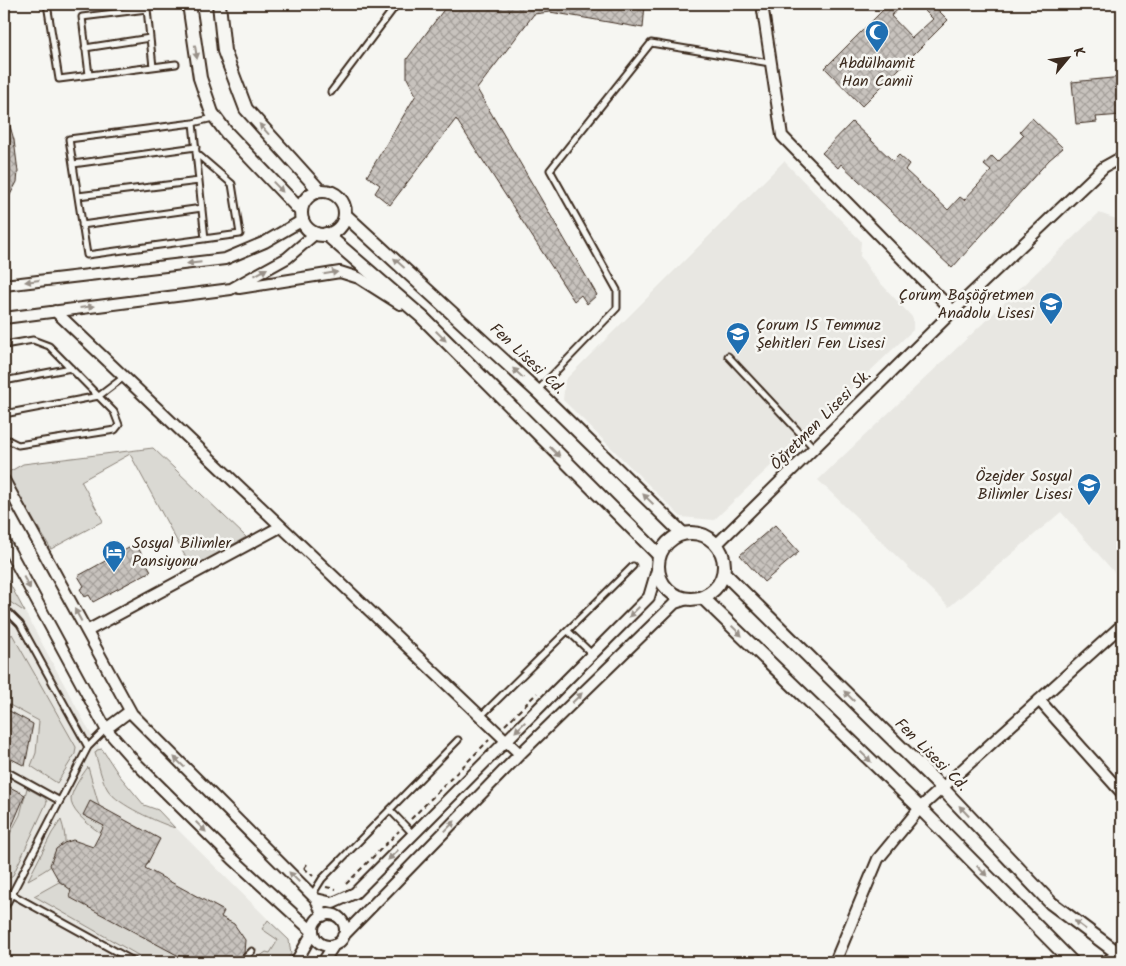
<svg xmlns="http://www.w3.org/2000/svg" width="1126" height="966" viewBox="0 0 1126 966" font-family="Kalam,sans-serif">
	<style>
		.built { fill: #e8e7e2 }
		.grass { fill: #dad9d3; stroke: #8a8278 }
		.building { fill: url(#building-cross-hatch); stroke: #3b2a1e }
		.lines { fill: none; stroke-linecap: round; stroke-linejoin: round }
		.service-casing { stroke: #3b2a1e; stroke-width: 9 }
		.minor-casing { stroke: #3b2a1e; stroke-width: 14 }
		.tertiary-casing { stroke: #3b2a1e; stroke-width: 16 }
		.path { stroke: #3b2a1e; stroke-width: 2; stroke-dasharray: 5 4; stroke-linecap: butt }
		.service { stroke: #f6f6f2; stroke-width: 5 }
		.minor { stroke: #f6f6f2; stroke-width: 10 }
		.tertiary { stroke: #f6f6f2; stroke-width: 12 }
		.oneway { fill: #989088 }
		.labels { text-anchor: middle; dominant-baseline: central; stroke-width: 5; stroke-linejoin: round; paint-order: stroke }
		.poi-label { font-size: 16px; fill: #3b2a1e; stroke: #f6f6f2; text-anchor: end }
		.street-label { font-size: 16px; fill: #3b2a1e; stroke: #f6f6f2 }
	</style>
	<defs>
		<pattern id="building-cross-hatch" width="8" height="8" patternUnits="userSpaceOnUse" patternTransform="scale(1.25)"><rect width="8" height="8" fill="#c8c3be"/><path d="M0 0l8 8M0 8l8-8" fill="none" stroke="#a49f9a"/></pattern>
	</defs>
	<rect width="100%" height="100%" fill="#f6f6f2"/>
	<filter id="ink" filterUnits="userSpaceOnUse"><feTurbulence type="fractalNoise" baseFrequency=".02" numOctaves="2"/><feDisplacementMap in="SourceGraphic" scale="10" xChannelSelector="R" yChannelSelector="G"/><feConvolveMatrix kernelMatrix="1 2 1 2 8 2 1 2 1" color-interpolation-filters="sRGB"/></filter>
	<g filter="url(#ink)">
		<!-- built -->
		<path class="built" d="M784,161L861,241L860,256L873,275L913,318V330L714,520L681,517L563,400L565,380Z
			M1099,213L1122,221V581L1061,512L949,607L818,480Z
			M4,573L92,736L119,775L144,805L162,814L289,940L291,954L285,962H4Z"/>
		<!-- grass -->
		<path class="grass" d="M153,448L246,537L192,569L130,454L81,481L103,521L51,549L8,477L9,472L23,464Z
			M4,573L25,612L4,598Z
			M12,634L76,747L75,754L57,783L31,766L36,753L39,721L4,702V645Z
			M102,749L119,775L144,805L158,810L175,828C157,822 118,805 108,790C101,779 99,765 95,753L97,750Z
			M88,767L102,816L143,859C126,848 69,820 71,798C73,788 82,775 88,767Z
			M27,788L45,798L47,802L13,875L9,878L4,876V845L20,815Z
			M61,820C73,855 57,864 28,880L52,833Z
			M59,882L219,962H150L34,896Z
			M268,920L289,940L291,954L285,962H252L266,952L270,953L278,940L262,929Z"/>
		<!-- building -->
		<path class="building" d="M448,4H645L643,28L550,12L534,14L477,89L597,295L587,304L581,295L574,301L456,119L390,205L375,193L380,185L367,176L416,95L407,78V59Z
			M889,4H904L891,16L912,38L933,19L918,4H932L948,20L862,106L825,68Z
			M1122,77V115L1096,117L1097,122L1076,124L1072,82Z
			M4,112H6L14,140L18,172L17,182L4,206Z
			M1032,118L1063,148L1049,160L952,268L841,164L838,168L822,153L852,122L893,161L899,155L909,164L905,170L948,210L960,197L964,200L991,171L984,165L992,156L998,162L1024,135L1020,131Z
			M775,525L799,552L764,582L740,555Z
			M136,544L151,571L93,602L89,595L85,597L80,589L84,586L78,576Z
			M4,708L33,724L25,766L4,755Z
			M4,784L25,795L4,845Z
			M90,801L160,839L145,868L224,911L221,917L234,924L245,940L244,953L237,962H204L197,960L196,962H190L69,897L71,890L59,881L50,865L56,849L64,843L73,840L93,847L104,826L83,815Z"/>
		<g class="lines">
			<!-- service casing -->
			<g class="service-casing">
				<path id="service" d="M47,4L59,79L176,64
					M85,48L150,38
					M89,75L82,17L147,9L153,67
					M331,92L397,4
					M193,123L69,139L87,255L240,234L232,184L196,153
					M73,164L196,147
					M78,196L199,181
					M82,225L202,208
					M205,239L193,123L213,118
					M4,345L33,340L49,346L114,412L119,425L115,430L18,445L4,438
					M728,356L814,448
					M4,381L71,368
					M538,390L617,308V290L550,170L651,43L770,63
					M4,414L99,396L124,377
					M4,608L20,624L88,747L4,909
					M568,631L592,654
					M480,717L633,566
					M88,747L106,729
					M4,770L60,801
					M390,810L413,834
					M4,890L135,962
					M312,895L322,879L458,740
					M241,962L252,951"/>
			</g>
			<!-- minor casing -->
			<g class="minor-casing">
				<path id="minor" d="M762,4L782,136L953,311
					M4,285L225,259L265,242L303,220
					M239,288L340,272L359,278L400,304
					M55,311L520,754
					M4,318L231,289L287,258L316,233
					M4,480L132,714L316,899L323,916
					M4,541L106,729L135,762L233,859L313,932L296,962
					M717,544L953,311L1104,167L1122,157
					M87,631L280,527
					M1039,700L1122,793
					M106,729L130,711
					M316,899L333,903L355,893L649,597L657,570
					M313 930a16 16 0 1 1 32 0a16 16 0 1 1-32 0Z
					M343,936L520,754L675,603L687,599
					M323,962L334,945
					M835,962L878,859L920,808L1122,625"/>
			</g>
			<!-- tertiary casing -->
			<g class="tertiary-casing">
				<path id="tertiary" d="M189,4L200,78L212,113L226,132L301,211
					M219,4L224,51L246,109L320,191
					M301 213a22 22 0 1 1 44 0a22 22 0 1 1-44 0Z
					M345,215L537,391L682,533
					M326,234L422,317L659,555
					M658 566a33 33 0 1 1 66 0a33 33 0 1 1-66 0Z
					M724,573L941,787L1051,903L1119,954
					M702,597L920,808L1072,962
					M1107,962L1122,954"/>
			</g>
			<!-- path -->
			<path class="path" d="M505,725L537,693
				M411,819L489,740
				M304,868L313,876
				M304,868L308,863
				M346,884L399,831
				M326,887L336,889"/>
			<!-- service -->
			<use href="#service" class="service"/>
			<!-- minor -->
			<use href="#minor" class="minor"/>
			<!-- tertiary -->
			<use href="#tertiary" class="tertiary"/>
		</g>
		<!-- one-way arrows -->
		<defs><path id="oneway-solid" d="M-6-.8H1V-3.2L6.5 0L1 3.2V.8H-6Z" transform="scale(1.25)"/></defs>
		<g class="oneway">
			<use href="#oneway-solid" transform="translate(196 52) rotate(81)"/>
			<use href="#oneway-solid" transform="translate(264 129) rotate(-132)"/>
			<use href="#oneway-solid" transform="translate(278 187) rotate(46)"/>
			<use href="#oneway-solid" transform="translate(194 263) rotate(174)"/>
			<use href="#oneway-solid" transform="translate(399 263) rotate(-138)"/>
			<use href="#oneway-solid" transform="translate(261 272) rotate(-29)"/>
			<use href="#oneway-solid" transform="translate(331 273) rotate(-9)"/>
			<use href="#oneway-solid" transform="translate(32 281) rotate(173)"/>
			<use href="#oneway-solid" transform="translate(87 307) rotate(-7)"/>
			<use href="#oneway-solid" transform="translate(441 336) rotate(45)"/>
			<use href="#oneway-solid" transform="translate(518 373) rotate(-137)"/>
			<use href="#oneway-solid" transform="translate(555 452) rotate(45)"/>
			<use href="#oneway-solid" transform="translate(648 499) rotate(-136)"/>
			<use href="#oneway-solid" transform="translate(27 583) rotate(61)"/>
			<use href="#oneway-solid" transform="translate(634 612) rotate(135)"/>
			<use href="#oneway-solid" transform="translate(78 615) rotate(-119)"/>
			<use href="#oneway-solid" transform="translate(737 631) rotate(44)"/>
			<use href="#oneway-solid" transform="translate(849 696) rotate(-135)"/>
			<use href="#oneway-solid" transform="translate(577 698) rotate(-44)"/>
			<use href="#oneway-solid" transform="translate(520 727) rotate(135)"/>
			<use href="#oneway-solid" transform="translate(866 757) rotate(44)"/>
			<use href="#oneway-solid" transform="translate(179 762) rotate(-135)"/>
			<use href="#oneway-solid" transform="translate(964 811) rotate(-133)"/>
			<use href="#oneway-solid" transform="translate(450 826) rotate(-46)"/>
			<use href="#oneway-solid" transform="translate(201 827) rotate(45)"/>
			<use href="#oneway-solid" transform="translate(393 855) rotate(135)"/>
			<use href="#oneway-solid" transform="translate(982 871) rotate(45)"/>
			<use href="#oneway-solid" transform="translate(294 877) rotate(-135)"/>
			<use href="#oneway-solid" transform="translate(1080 925) rotate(-143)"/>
		</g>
	</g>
	<!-- icons -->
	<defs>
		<g id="mosque-pin" transform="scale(1.25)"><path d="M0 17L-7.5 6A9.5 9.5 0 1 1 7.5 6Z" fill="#1f6fb2" stroke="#f6f6f2"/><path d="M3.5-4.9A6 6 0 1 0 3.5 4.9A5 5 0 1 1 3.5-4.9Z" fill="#fff"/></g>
		<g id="school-pin" transform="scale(1.25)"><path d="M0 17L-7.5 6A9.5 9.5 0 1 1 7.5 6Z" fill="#1f6fb2" stroke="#f6f6f2"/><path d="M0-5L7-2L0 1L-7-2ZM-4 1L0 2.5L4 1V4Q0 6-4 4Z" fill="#fff"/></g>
		<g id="hotel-pin" transform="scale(1.25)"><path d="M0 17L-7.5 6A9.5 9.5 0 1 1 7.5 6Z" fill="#1f6fb2" stroke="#f6f6f2"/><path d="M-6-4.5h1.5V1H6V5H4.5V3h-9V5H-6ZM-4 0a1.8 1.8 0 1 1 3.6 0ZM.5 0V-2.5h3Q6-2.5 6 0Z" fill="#fff"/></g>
	</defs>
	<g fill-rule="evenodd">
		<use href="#mosque-pin" x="877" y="32"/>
		<use href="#school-pin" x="1051" y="304"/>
		<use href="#school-pin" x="738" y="334"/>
		<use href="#school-pin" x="1089" y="485"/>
		<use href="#hotel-pin" x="114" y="552"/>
	</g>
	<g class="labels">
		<!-- poi labels -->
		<g class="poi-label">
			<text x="877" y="63" text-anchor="middle">Abdülhamit<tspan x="877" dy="18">Han Camii</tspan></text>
			<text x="1034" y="295">Çorum Başöğretmen<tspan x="1034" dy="18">Anadolu Lisesi</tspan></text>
			<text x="756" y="325" text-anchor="start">Çorum 15 Temmuz<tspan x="756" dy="18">Şehitleri Fen Lisesi</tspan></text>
			<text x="1072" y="476">Özejder Sosyal<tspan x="1072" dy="18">Bilimler Lisesi</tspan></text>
			<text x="132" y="543" text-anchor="start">Sosyal Bilimler<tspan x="132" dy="18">Pansiyonu</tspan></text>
		</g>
		<!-- street labels -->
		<g class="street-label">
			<text transform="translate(527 359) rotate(43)">Fen Lisesi Cd.</text>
			<text transform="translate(821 420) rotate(-45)">Öğretmen Lisesi Sk.</text>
			<text transform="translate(931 755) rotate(45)">Fen Lisesi Cd.</text>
		</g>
	</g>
	<!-- margin -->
	<rect width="1126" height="966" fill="none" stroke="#f6f6f2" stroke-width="20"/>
	<rect x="10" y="10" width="1106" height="946" fill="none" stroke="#3b2a1e" stroke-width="2" filter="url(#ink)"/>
	<!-- north arrow -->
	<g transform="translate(1068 58) rotate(61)" stroke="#f6f6f2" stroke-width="4" paint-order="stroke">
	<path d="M0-4L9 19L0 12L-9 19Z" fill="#3b2a1e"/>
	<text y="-8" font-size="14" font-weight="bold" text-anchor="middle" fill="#3b2a1e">K</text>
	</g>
</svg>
